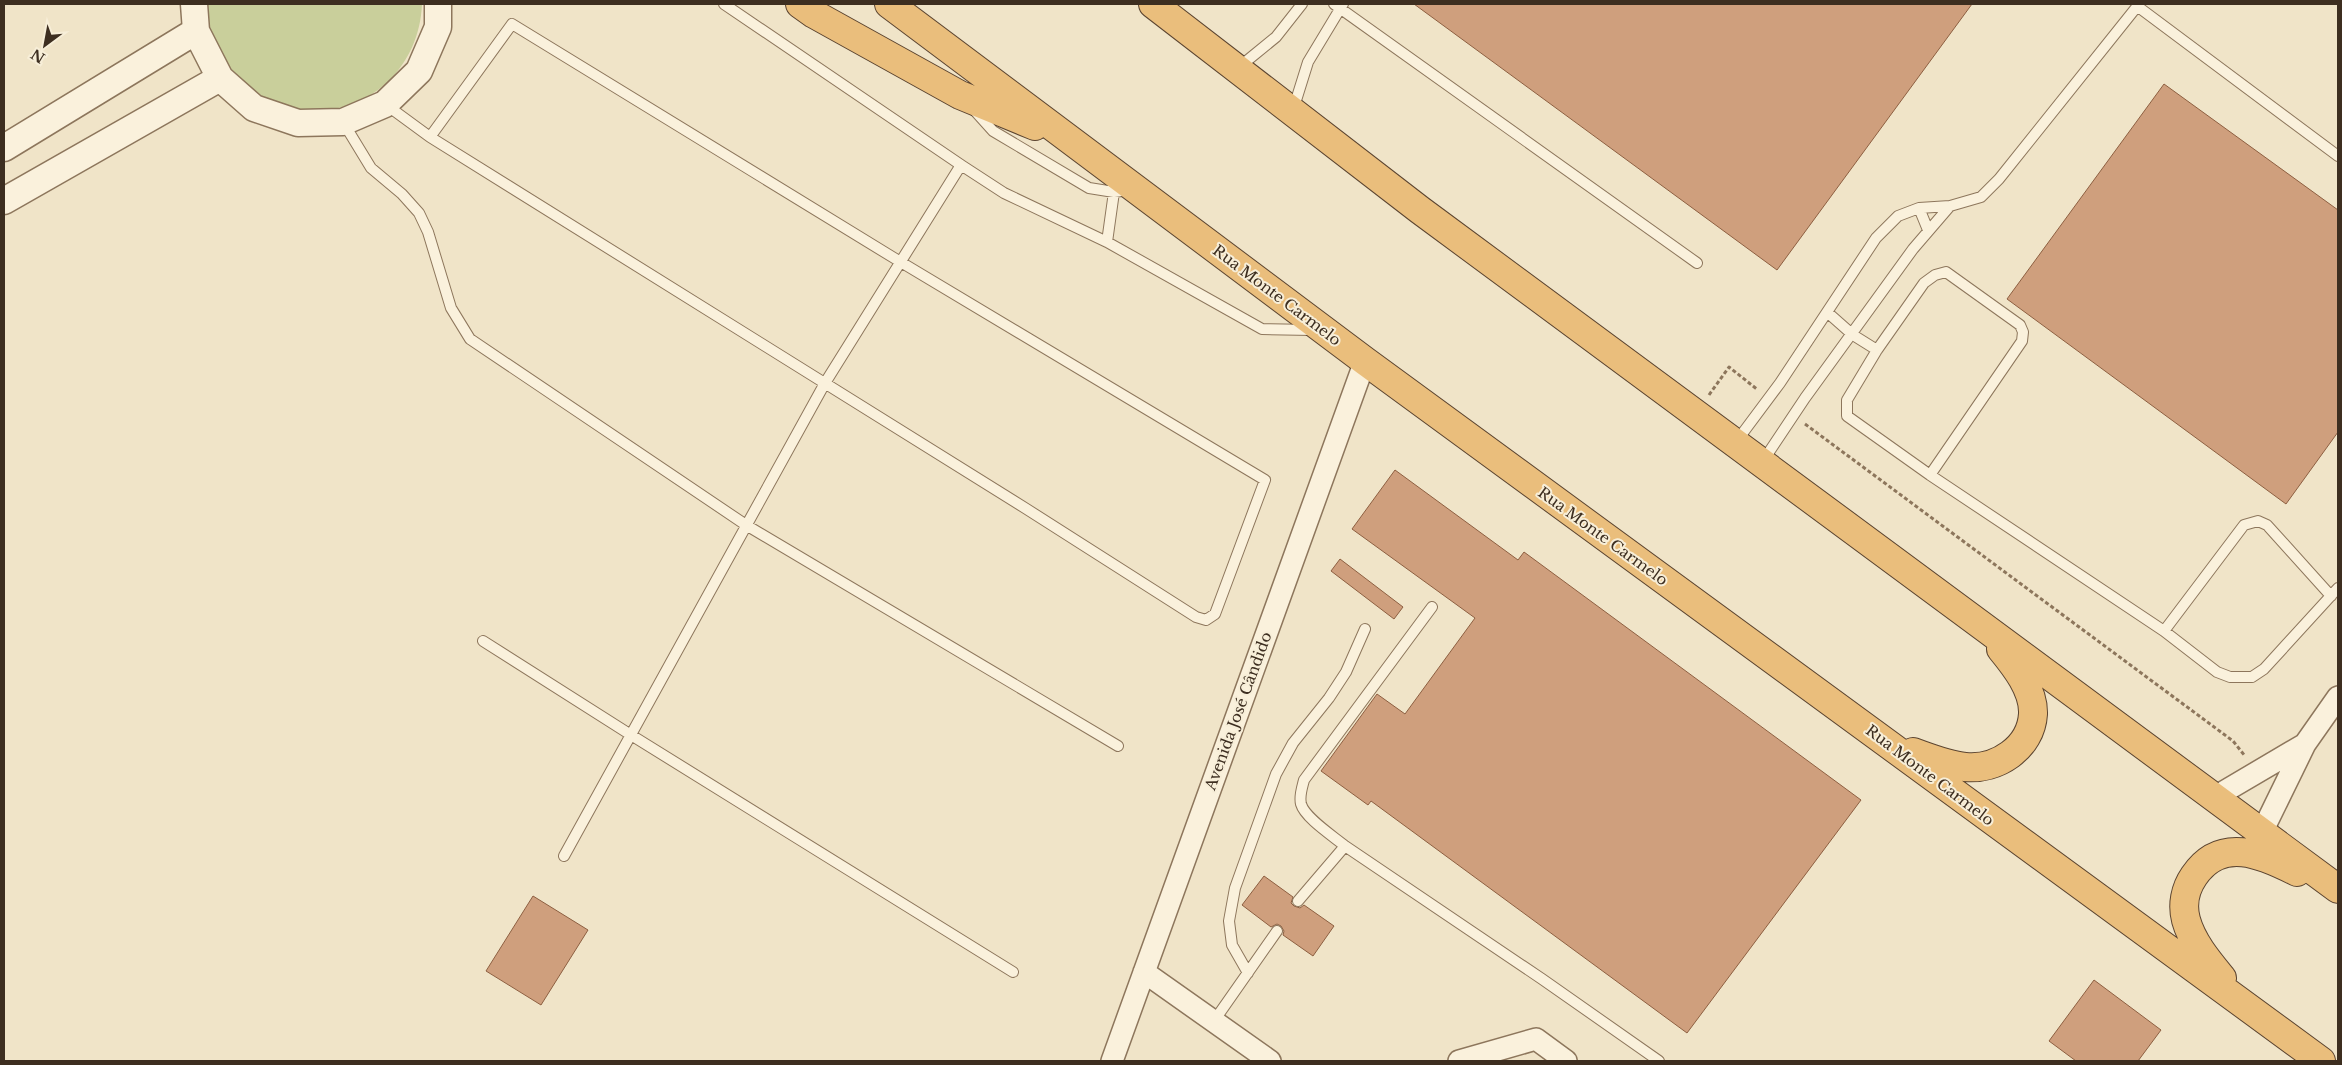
<svg xmlns="http://www.w3.org/2000/svg" width="2342" height="1065" viewBox="0 0 2342 1065" font-family="'Libre Baskerville',serif">
	<style>
		.green { fill: #c9cf9b }
		.building { fill: #cf9f7d; stroke: #8d5f41 }
		.lines { fill: none; stroke-linecap: round; stroke-linejoin: round }
		.service-casing { stroke: #8d765c; stroke-width: 12 }
		.minor-casing { stroke: #8d765c; stroke-width: 24 }
		.tertiary-casing { stroke: #8d765c; stroke-width: 29 }
		.trunk-casing { stroke: #5b4430; stroke-width: 30 }
		.path { stroke: #8d765c; stroke-width: 3; stroke-dasharray: 4 2.5; stroke-linecap: butt }
		.service { stroke: #faf1dc; stroke-width: 10 }
		.minor { stroke: #faf1dc; stroke-width: 21 }
		.tertiary { stroke: #faf1dc; stroke-width: 26 }
		.trunk { stroke: #eabe7c; stroke-width: 28 }
		.labels { text-anchor: middle; dominant-baseline: central; stroke-width: 4; stroke-linejoin: round; paint-order: stroke }
		.street-label { font-size: 15px; fill: #3d2e20; stroke: #f7eed8 }
	</style>
	<rect width="100%" height="100%" fill="#f0e4c8"/>
	<!-- green -->
	<path class="green" d="M204,4H422C419,79 350,129 278,104C260,98 240,87 228,71C212,48 209,31 204,4Z"/>
	<!-- building -->
	<path class="building" d="M1414,4H1972L1777,270Z
		M2164,84L2338,210V432L2286,504L2007,299Z
		M1395,470L1518,560L1524,552L1861,800L1687,1033L1371,801L1368,805L1321,771L1377,694L1405,714L1475,618L1352,529Z
		M1340,559L1403,607L1394,619L1331,571Z
		M1264,876L1293,897L1291,903L1294,906L1300,908L1304,905L1334,926L1313,956L1283,935L1284,931L1281,926L1277,924L1271,927L1242,905Z
		M533,896L588,930L541,1005L486,971Z
		M2094,980L2161,1030L2138,1061H2076L2049,1041Z"/>
	<g class="lines">
		<!-- service casing -->
		<g class="service-casing">
			<path id="service" d="M724,4L961,165
				M1334,4L1697,263
				M2137,6L2338,156
				M512,24L899,261L1265,480L1215,614L1206,620L1196,617L1025,508L430,137Z
				M1238,68L1276,37L1302,4
				M385,104L430,137
				M1293,110L1308,62L1343,4
				M975,111L993,131L1089,188L1114,192L1130,190
				M343,122L371,168L402,194L419,213L428,232L451,308L470,339L746,525L1118,746
				M1919,208L1928,230
				M1107,242L1114,192
				M1827,312L1853,335L1877,350
				M1736,442L1780,383L1876,238L1898,216L1919,208L1950,206L1981,197L1999,179L2139,4
				M1763,461L1805,398L1913,249L1950,206
				M1930,475L2022,341L2023,332L2020,325L1946,272L1935,275L1924,283L1877,350L1847,400V416L1930,475L2164,631L2217,672L2230,677H2252L2264,669L2338,588
				M2164,631L2244,525L2258,521L2267,525L2331,596
				M483,641L631,735L1013,972
				M1345,846C1333,836 1305,818 1301,804C1299,796 1302,788 1304,780L1432,607
				M564,856L825,383L961,165L1004,193L1107,242L1262,329L1312,330
				M1298,901L1345,846L1542,979L1659,1061
				M1248,973L1232,945L1229,921L1235,888L1276,774L1293,743L1329,698L1346,672L1365,629
				M1214,1021L1277,931"/>
		</g>
		<!-- minor casing -->
		<g class="minor-casing">
			<path id="minor" d="M2215,797L2305,744
				M2262,832L2305,744L2338,697
				M1144,972L1270,1061
				M1112,1061L1365,361
				M1459,1061L1536,1039L1566,1061"/>
		</g>
		<!-- tertiary casing -->
		<g class="tertiary-casing">
			<path id="tertiary" d="M194,4L196,31L220,78L254,108L298,123L343,122L385,104L419,71L438,27V4
				M4,148L196,31
				M4,201L220,78"/>
		</g>
		<!-- trunk casing -->
		<g class="trunk-casing">
			<path id="trunk" d="M800,4L814,14L960,95L1035,126
				M889,4L1365,361L2321,1061
				M1153,4L1420,210L2338,889
				M1913,752C1930,758 1947,765 1965,767C1997,770 2031,748 2033,714C2034,690 2015,666 2001,649
				M2222,978C2208,961 2192,942 2186,920C2182,905 2185,889 2194,876C2221,836 2262,854 2297,872"/>
		</g>
		<!-- path -->
		<path class="path" d="M1709,395L1729,367L1758,390
			M1805,424L2233,741L2245,756"/>
		<!-- service -->
		<use href="#service" class="service"/>
		<!-- minor -->
		<use href="#minor" class="minor"/>
		<!-- tertiary -->
		<use href="#tertiary" class="tertiary"/>
		<!-- trunk -->
		<use href="#trunk" class="trunk"/>
	</g>
	<g class="labels">
		<!-- street labels -->
		<g class="street-label">
			<text transform="translate(1277 295) rotate(37)">Rua Monte Carmelo</text>
			<text transform="translate(1603 536) rotate(36)">Rua Monte Carmelo</text>
			<text transform="translate(1238 711) rotate(-70)">Avenida José Cândido</text>
			<text transform="translate(1930 775) rotate(37)">Rua Monte Carmelo</text>
		</g>
	</g>
	<!-- border -->
	<rect width="2342" height="1065" fill="none" stroke="#3d2e20" stroke-width="10"/>
	<!-- north arrow -->
	<g transform="translate(45 45) rotate(212)" stroke="#f7eed8" stroke-width="4" paint-order="stroke">
	<path d="M0-4L9 19L0 12L-9 19Z" fill="#3d2e20"/>
	<text y="-8" font-size="14" font-weight="bold" text-anchor="middle" fill="#3d2e20">N</text>
	</g>
</svg>
